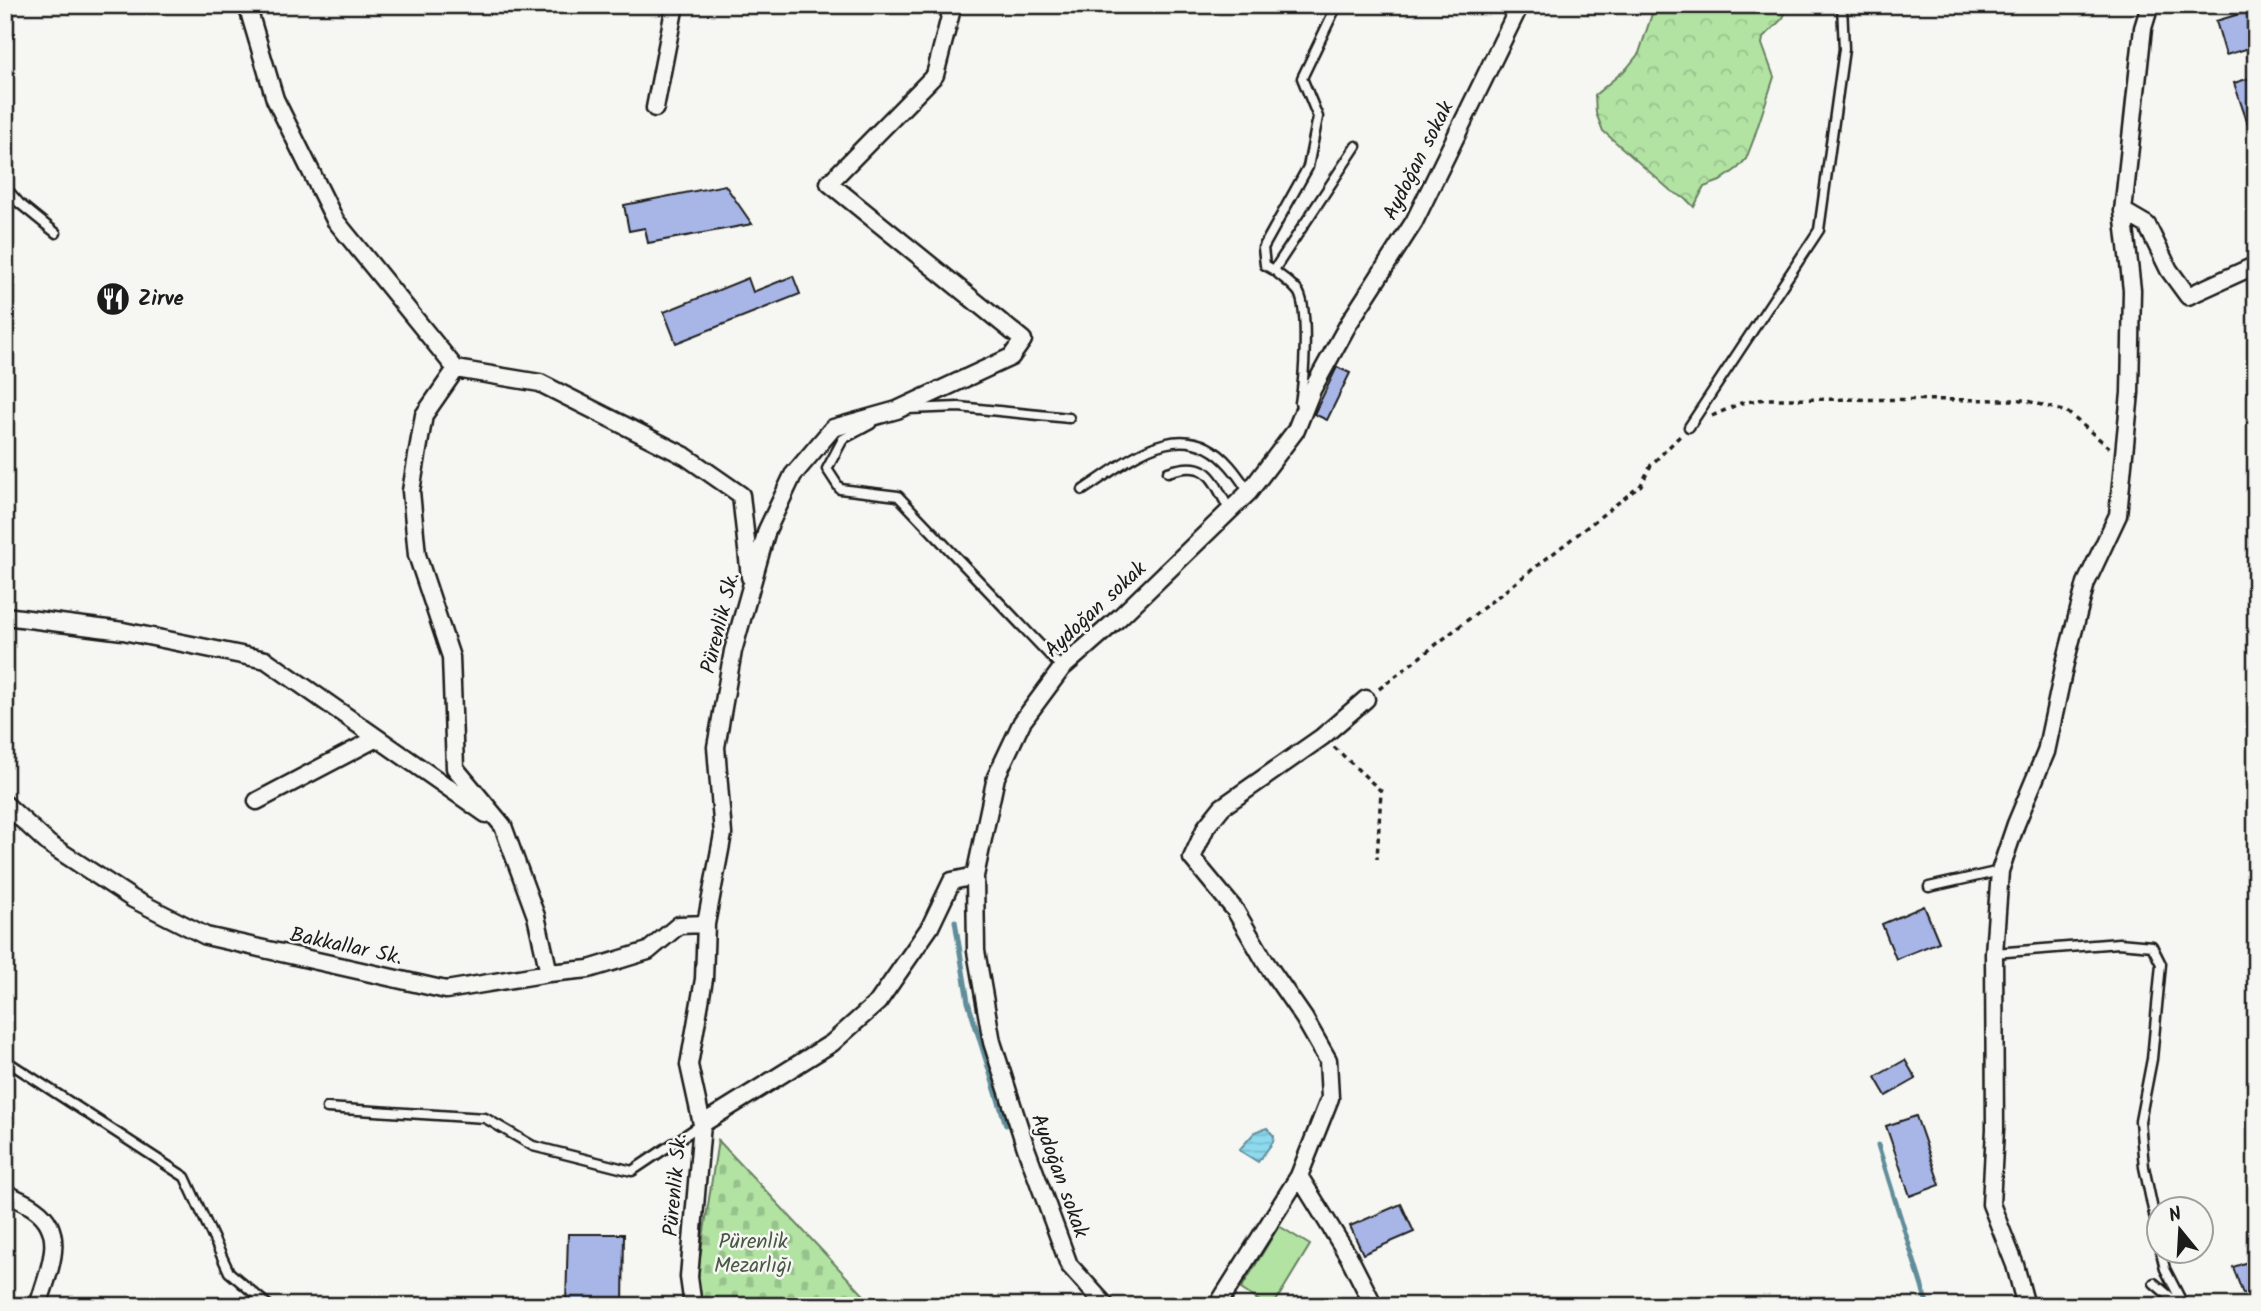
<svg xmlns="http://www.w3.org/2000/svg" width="2261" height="1311" viewBox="0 0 2261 1311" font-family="Kalam,sans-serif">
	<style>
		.forest { fill: url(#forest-crowns); stroke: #678060; stroke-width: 2 }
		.cemetery { fill: url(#cemetery-stones); stroke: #678060; stroke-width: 2 }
		.pitch { fill: #b2e3a3; stroke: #678060; stroke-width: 2 }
		.water { fill: url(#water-rules); stroke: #608d9a; stroke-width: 2 }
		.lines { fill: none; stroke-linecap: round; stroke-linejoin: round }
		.stream { stroke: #608d9a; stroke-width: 5 }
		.building { fill: #a7b6e6; stroke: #1c1c1c; stroke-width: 2 }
		.lane-casing { stroke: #1c1c1c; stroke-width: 13 }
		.street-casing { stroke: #1c1c1c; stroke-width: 21 }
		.path { stroke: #1c1c1c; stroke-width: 3.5; stroke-dasharray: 5 5; stroke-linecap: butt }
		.lane { stroke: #f6f6f2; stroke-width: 8 }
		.street { stroke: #f6f6f2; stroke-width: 16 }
		.labels { text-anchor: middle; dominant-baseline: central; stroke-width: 5; stroke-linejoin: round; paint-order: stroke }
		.street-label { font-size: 21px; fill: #1c1c1c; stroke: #f6f6f2 }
		.poi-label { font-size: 21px; font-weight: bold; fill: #1c1c1c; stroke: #f6f6f2; text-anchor: start }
		.park-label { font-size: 21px; fill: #495844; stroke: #f6f6f2 }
	</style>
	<defs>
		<pattern id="forest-crowns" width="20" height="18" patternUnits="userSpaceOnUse" patternTransform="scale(1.75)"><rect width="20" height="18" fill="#b2e3a3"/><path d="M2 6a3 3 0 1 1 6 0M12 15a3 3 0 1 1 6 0" fill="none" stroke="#98c28c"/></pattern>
		<pattern id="cemetery-stones" width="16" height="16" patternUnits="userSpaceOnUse" patternTransform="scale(1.75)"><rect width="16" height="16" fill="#b2e3a3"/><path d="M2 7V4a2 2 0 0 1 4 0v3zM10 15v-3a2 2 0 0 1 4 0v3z" fill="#98c28c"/></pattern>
		<pattern id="water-rules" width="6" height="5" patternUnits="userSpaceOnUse" patternTransform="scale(1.75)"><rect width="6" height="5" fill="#8dd9ee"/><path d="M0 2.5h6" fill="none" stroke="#79bacc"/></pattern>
	</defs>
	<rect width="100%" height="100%" fill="#f6f6f2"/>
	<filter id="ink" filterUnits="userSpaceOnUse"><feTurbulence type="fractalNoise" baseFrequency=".0143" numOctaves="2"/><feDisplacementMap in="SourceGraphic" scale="14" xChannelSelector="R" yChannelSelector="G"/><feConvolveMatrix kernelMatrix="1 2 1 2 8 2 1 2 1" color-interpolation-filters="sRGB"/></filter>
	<g filter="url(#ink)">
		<!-- forest -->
		<path class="forest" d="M1655,5H1789L1783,18L1763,38L1762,44L1774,77L1753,141L1746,159L1738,168L1720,181L1704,187L1694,207L1686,199L1671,191L1603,131L1596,113L1595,95L1627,68L1639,53Z"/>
		<!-- cemetery -->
		<path class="cemetery" d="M718,1140L874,1306H699L697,1277Z"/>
		<!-- pitch -->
		<path class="pitch" d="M1279,1226L1310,1245L1273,1306H1267L1241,1289Z"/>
		<!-- water -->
		<path class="water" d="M1267,1128L1274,1136L1273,1142L1258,1162L1239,1150L1255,1132Z"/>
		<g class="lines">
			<!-- stream -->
			<path class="stream" d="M955,921L968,1002L1006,1125
				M1878,1145L1928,1306"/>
		</g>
		<!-- building -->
		<path class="building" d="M2256,9V46L2226,55L2216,21Z
			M2256,76V139H2253L2234,83Z
			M725,185L752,224L648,243L645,228L629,231L624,205Z
			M793,276L800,294L676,343L664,312L748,278L753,292Z
			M1337,367L1350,373L1327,420L1314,414Z
			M1924,906L1939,942L1896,959L1882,924Z
			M1905,1060L1916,1079L1886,1096L1875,1077Z
			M1916,1116L1940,1185L1910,1196L1886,1126Z
			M1401,1204L1414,1232L1363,1254L1350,1226Z
			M568,1234H624L623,1305L566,1304Z
			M2256,1259V1289L2243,1294L2233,1267Z"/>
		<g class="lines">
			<!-- lane casing -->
			<g class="lane-casing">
				<path id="lane" d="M5,187L19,203L56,233
					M1274,270L1265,265L1263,248L1308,167L1318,117L1302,78L1337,5
					M1300,403C1304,381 1309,312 1299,293C1294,285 1281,277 1274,270L1356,146
					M908,409L959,407L1069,418
					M871,424L843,439L827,469L840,489L898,496L1062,668
					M1689,427L1819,230L1844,49L1842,5
					M1168,472C1209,458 1212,479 1230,511
					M1083,490C1128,461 1182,411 1230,466C1237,474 1243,483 1249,492
					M1929,887L2000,871
					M1994,953L2119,943L2152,946L2161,964L2152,1059L2140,1121L2144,1167L2160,1243
					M5,1060L185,1177L229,1272L269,1306
					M327,1108L485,1118L533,1146L632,1171L702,1124
					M2161,1252L2165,1269L2184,1306
					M2154,1283L2181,1306"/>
			</g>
			<!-- street casing -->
			<g class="street-casing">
				<path id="street" d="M247,5L275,99L335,220L456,369L540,383L685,456L741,495L750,577
					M655,108L675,5
					M2123,211L2147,225L2169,270L2188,296L2256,265
					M456,369L424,415L411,491L417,555L451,657L455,768L503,826L536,916L549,973
					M5,616L123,631L266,660L486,814
					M257,801L377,738
					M5,804L49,844L133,899L206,936L446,990L549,973L589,969L648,951L679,925L706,924
					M702,1124L832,1043L878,1002L930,927L952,881L975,876
					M1299,1176L1349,1257L1374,1306
					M5,1193C15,1198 26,1202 35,1209C69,1233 47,1274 38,1306
					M693,1306L689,1277L702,1124L689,1065L704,979L706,924L723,834L716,747L733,651L767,530L793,475L833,428L897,410L1011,357L1023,340L829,183L935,75L953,5
					M1106,1306L1069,1265L1026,1148L992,1042L976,951L975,876L996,777L1022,722L1062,668L1120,617L1249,492L1296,430L1312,390L1349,323L1414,222L1520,5
					M1217,1306L1299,1176L1330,1098L1328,1060L1304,1018L1266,963L1235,910L1192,858L1206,827L1222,807L1322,737L1366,699
					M2026,1306L2015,1265L1991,1204L1995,1129L1994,953L2000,871L2016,824L2046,752L2065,663L2086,583L2118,515L2130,393L2132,290L2123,211L2143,28L2150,5"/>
			</g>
			<!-- path -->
			<path class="path" d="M1712,416L1741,403L1765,399L2024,400L2067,412L2110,448
				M1379,689L1641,485L1651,465L1682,434
				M1334,747L1381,791L1377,859"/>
			<!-- lane -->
			<use href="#lane" class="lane"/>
			<!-- street -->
			<use href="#street" class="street"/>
		</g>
	</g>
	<!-- icons -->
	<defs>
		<g id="restaurant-disc" transform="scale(1.75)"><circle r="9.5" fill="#1c1c1c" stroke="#f6f6f2"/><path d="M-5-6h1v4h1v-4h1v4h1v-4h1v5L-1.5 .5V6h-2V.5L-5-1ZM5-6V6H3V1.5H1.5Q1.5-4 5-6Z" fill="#fff"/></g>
	</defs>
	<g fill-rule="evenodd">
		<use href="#restaurant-disc" x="113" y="299"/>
	</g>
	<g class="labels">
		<!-- street labels -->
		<g class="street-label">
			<text transform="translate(1419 161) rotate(-63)">Aydoğan sokak</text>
			<text transform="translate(1096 610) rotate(-43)">Aydoğan sokak</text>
			<text transform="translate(721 623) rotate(-76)">Pürenlik Sk.</text>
			<text transform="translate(346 947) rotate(12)">Bakkallar Sk.</text>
			<text transform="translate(1059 1176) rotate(70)">Aydoğan sokak</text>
			<text transform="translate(676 1185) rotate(-85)">Pürenlik Sk.</text>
		</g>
		<!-- poi labels -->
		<g class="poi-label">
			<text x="138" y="299">Zirve</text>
		</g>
		<!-- park labels -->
		<g class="park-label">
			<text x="753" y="1242">Pürenlik<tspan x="753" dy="24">Mezarlığı</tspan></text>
		</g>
	</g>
	<!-- margin -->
	<rect width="2261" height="1311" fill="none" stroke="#f6f6f2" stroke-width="28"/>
	<rect x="14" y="14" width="2233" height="1283" fill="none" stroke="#1c1c1c" stroke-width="2.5" filter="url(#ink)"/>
	<!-- north arrow -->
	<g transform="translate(2180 1230) rotate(342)"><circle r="33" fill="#f6f6f2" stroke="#9f9f9c" stroke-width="2"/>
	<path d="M0-5L12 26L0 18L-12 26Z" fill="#1c1c1c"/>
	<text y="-10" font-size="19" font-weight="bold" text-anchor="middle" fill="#1c1c1c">N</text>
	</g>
</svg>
